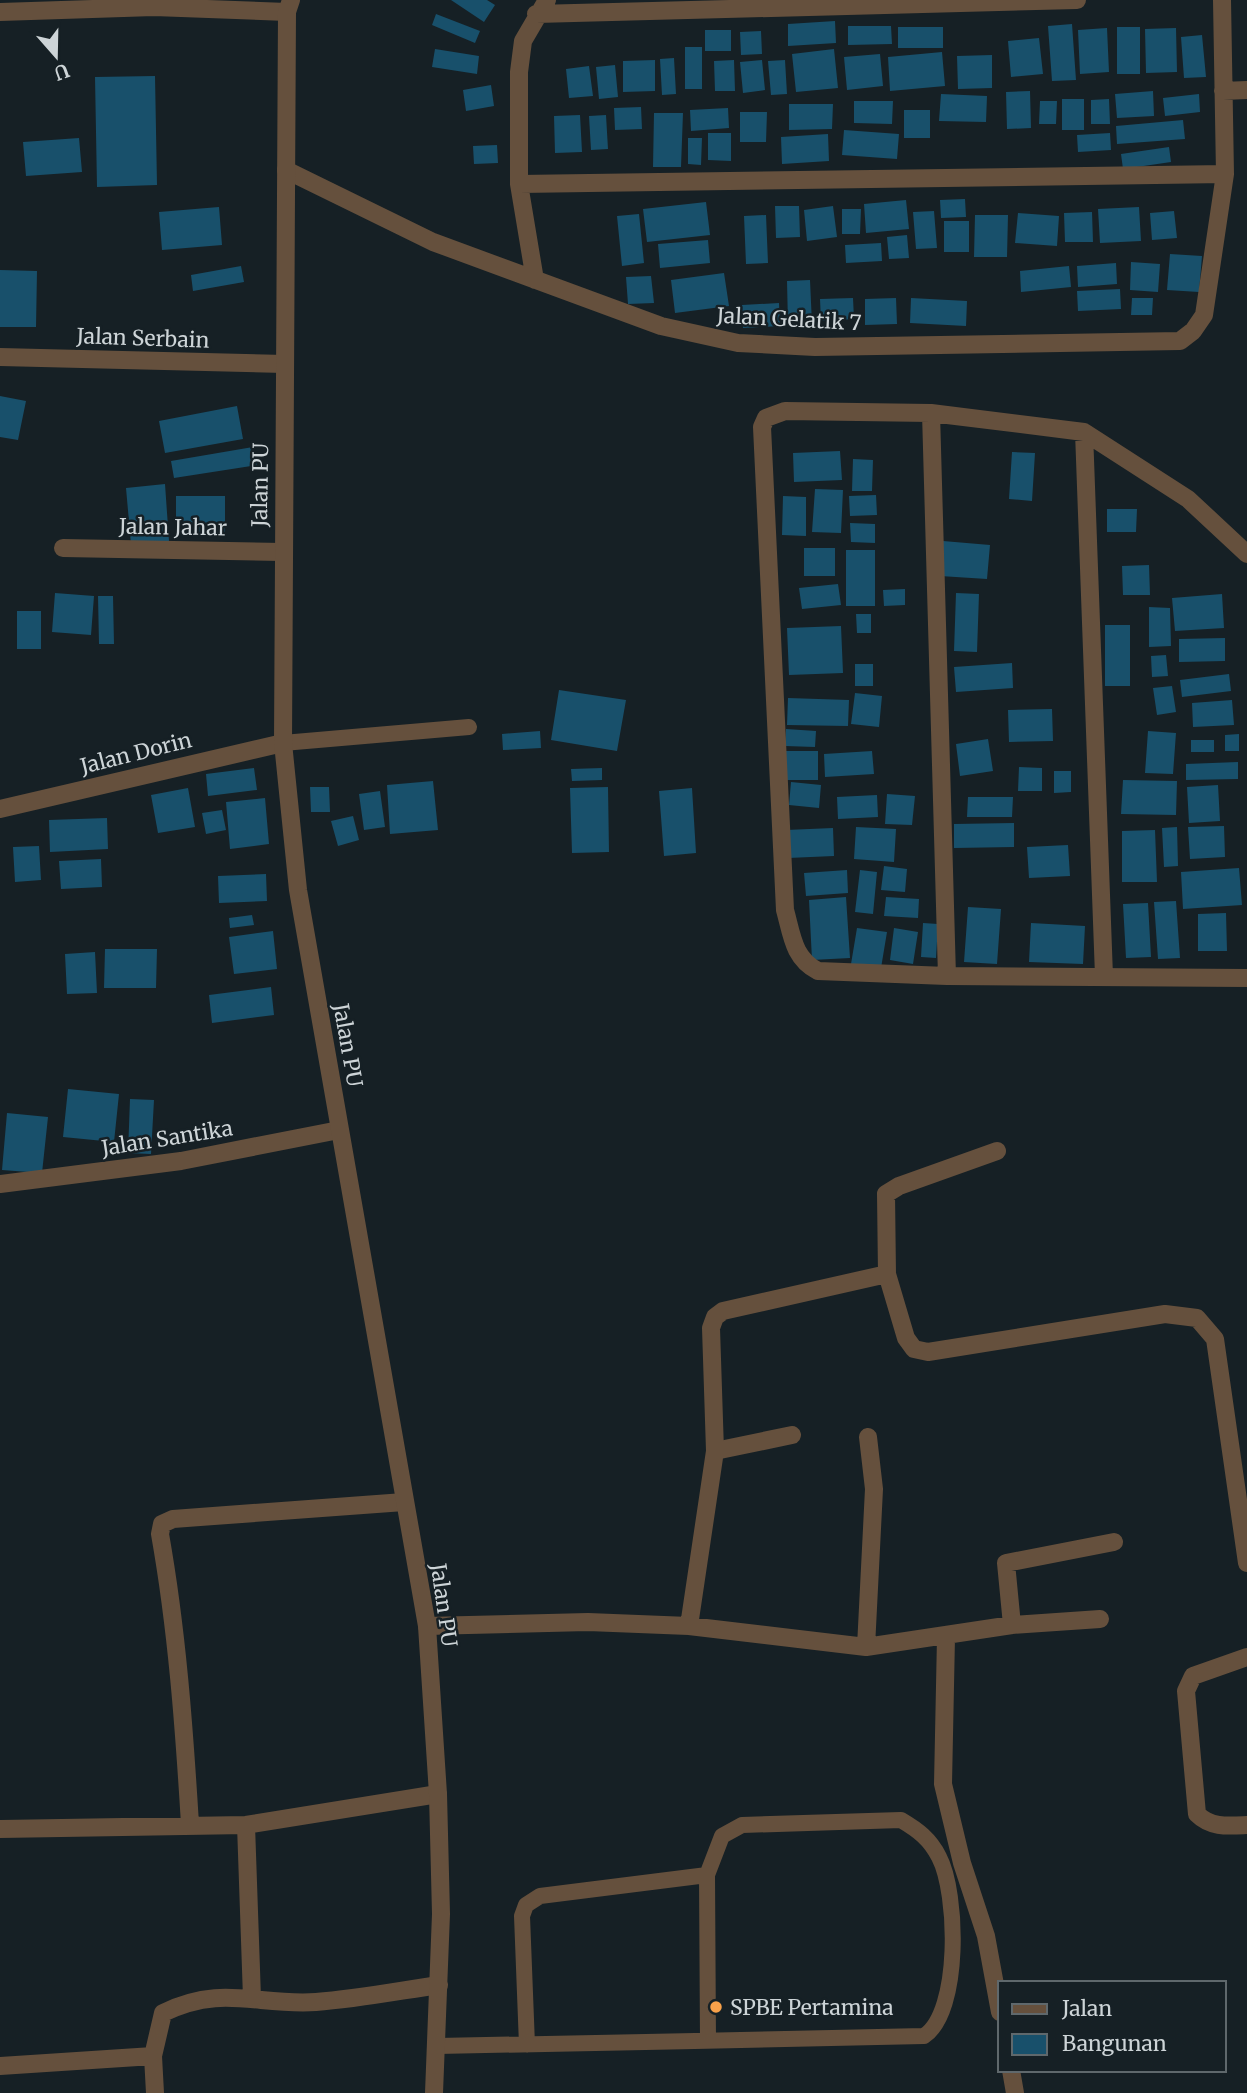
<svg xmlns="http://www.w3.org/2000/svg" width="1247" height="2093" viewBox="0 0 1247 2093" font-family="Merriweather,serif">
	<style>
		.building { fill: #18506b }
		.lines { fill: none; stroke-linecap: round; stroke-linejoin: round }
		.service { stroke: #65503d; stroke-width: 16 }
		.minor { stroke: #65503d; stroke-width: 18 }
		.tertiary { stroke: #65503d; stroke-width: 18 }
		.poi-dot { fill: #f8a14a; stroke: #162025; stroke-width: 2.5 }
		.labels { text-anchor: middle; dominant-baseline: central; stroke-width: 5; stroke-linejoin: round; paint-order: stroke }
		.street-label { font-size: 21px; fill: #cdd4d7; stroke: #162025 }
		.poi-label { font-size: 21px; fill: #cdd4d7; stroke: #162025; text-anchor: start }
	</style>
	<rect width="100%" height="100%" fill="#162025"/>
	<!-- building -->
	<path class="building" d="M451,0H487L495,5L484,22Z
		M436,14L480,31L475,43L432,25Z
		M835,21L836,43L788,46V24Z
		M1072,24L1076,80L1052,81L1048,26Z
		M848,26H891L892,44L848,45Z
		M898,27H943V48H898Z
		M1117,27H1140V74H1117Z
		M1107,28L1109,72L1080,74L1078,30Z
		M1176,28L1177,72L1146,73L1145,29Z
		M705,30H731V51H705Z
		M761,31L762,54L741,55L740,32Z
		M1202,35L1206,77L1184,78L1181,37Z
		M1039,38L1043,74L1011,77L1008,41Z
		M685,47H702V89H685Z
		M435,49L479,56L477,74L432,67Z
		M834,49L838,88L796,92L792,54Z
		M942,52L945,86L890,91L888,57Z
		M880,54L883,86L847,90L844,57Z
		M992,55V88L958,89L957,56Z
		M674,58L676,94L662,95L660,59Z
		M655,60V91L623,92V61Z
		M734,60L735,91H715L714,61Z
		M762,60L765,90L743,93L740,62Z
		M785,60L787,94L771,95L768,61Z
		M615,65L618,97L599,99L596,67Z
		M589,66L593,96L569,98L566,69Z
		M155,76L157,185L97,187L95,77Z
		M491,85L494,106L466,111L463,90Z
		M1030,91L1031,128L1007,129L1006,92Z
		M1153,91L1154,116L1117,118L1115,94Z
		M941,94L987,96L986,122L939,121Z
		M1199,94L1200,112L1165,116L1163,98Z
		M1062,99H1084V130H1062Z
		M1109,99L1110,124H1091V100Z
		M854,101H893L892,124L854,123Z
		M1040,101H1057L1056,124H1039Z
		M789,104H833L832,129L789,130Z
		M641,107L642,129L615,130L614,108Z
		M728,108L729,128L691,131L690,110Z
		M904,110H930V138H904Z
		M740,112H767L766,142H740Z
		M654,113H683L681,167H653Z
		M580,115L582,152L555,153L554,116Z
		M606,115L608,149L591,150L589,116Z
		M1183,120L1185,139L1117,144L1116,126Z
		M844,130L899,134L897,159L842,155Z
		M708,133H731V161L708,160Z
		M1110,133L1111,150L1078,152L1077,135Z
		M828,134L829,161L782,164L781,137Z
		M79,138L82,172L26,176L23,142Z
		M688,138H702L701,165L688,164Z
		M497,145L498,163L474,164L473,146Z
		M1169,147L1171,162L1123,169L1121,154Z
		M965,199L966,217L941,218L940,200Z
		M906,200L909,229L866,233L864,204Z
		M706,202L710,235L647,242L643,209Z
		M775,206H799L800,237L776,238Z
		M833,206L837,237L807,241L804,210Z
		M219,207L222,245L162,250L159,212Z
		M1139,207L1141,241L1100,243L1098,209Z
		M842,209H861L860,234H842Z
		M934,211L937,248L916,249L913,212Z
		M1174,211L1177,238L1152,240L1150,213Z
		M1092,212L1093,242H1065L1064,213Z
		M1018,213L1059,216L1057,246L1015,243Z
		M639,214L644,263L622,266L617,216Z
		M766,215L768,263L746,264L744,216Z
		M975,215H1008L1007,257H974Z
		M944,221H969V252H944Z
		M907,235L909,258L889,259L887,237Z
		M708,240L710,263L660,268L658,244Z
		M881,243L882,261L846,263L845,245Z
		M1170,254L1202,256L1199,292L1167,290Z
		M1131,262L1160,264L1158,292L1130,290Z
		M1116,263L1117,284L1078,287L1077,266Z
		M241,266L244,282L193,291L191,275Z
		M1069,266L1071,287L1021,292L1020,271Z
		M0,270L37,271L36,327H0Z
		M724,273L729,306L675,313L671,280Z
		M651,276L654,303L628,304L626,277Z
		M810,280L812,324L788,325L787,281Z
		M1120,289L1121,309L1078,311L1077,291Z
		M853,298L854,319L821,321L820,299Z
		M896,298L897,324L865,325V299Z
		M911,298L967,301L966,326L910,323Z
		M1132,298H1153L1152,315H1131Z
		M779,303L780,326L743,328L742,305Z
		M0,396L26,401L18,440L0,437Z
		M237,406L243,439L165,453L159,421Z
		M253,447L257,465L174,478L171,461Z
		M840,451L842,480L794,482L793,453Z
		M1012,452L1035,453L1032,501L1009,499Z
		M853,459L873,460L872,491H852Z
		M165,484L169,541L131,544L126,488Z
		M815,489L843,490L841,533L812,532Z
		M876,495L877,515L850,516L849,496Z
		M176,496H225V534L176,533Z
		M783,496L806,497V536L782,535Z
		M1107,509H1137L1136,532H1107Z
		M850,523L875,524V543L851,542Z
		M943,541L990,545L987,579L940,576Z
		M804,548H835V576H804Z
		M846,550H875V606H846Z
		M1149,565L1150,595H1123L1122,566Z
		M838,584L841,605L802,609L799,588Z
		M905,589V605L884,606L883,590Z
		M55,593L94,596L91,635L52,632Z
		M956,593L979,594L977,652L954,651Z
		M1222,594L1224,628L1175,631L1172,598Z
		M98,596H113L114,644H99Z
		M1149,607L1170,608L1171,646L1149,647Z
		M17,611H41V649H17Z
		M856,614H871V633H857Z
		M1105,625H1130V686H1105Z
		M841,626L843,673L789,675L787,628Z
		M1225,638V661L1179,662V639Z
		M1166,655L1168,676L1152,677L1151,656Z
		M1012,663L1013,688L956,692L954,667Z
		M855,664H873V686H855Z
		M1229,674L1231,691L1182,697L1180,680Z
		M1172,686L1176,712L1157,715L1153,688Z
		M559,690L626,700L617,751L551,740Z
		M855,693L882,696L879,727L851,724Z
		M788,698L849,700L848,726L787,725Z
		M1232,700L1234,725L1193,727L1192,703Z
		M1052,709L1053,741L1009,742L1008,710Z
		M786,729L816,731L815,747L785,746Z
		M540,731L541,748L503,750L502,734Z
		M1148,731L1176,733L1173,774L1145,773Z
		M1239,734V751H1225V735Z
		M988,739L993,771L960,776L956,744Z
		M1191,740H1214V752H1191Z
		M786,751H818V780H785Z
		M872,751L874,774L825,777L824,754Z
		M1238,762V779L1186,780V764Z
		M1019,767L1042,768V791H1018Z
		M254,768L257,790L208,796L206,774Z
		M602,768V780L572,781L571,769Z
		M1054,771H1071V792L1054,793Z
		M1123,780L1177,781L1176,815L1121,814Z
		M433,781L438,830L390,834L387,785Z
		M791,782L821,785L819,808L789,805Z
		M1218,785L1220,821L1189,823L1187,787Z
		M310,787H329L330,812H311Z
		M608,787L609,852L572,853L570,788Z
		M188,788L195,827L158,833L151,795Z
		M692,788L696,853L664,856L659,791Z
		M380,791L385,827L364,830L359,794Z
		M887,794L915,796L912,825L885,824Z
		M877,795L878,817L838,819L837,797Z
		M968,797H1013L1012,817H967Z
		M265,798L269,844L230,849L226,802Z
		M222,810L226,830L206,834L202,813Z
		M353,816L359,840L338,846L331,821Z
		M107,818L108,849L50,852L49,820Z
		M1014,823V847L954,848V824Z
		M1224,826L1225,857L1190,859L1188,827Z
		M856,827L896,829L894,862L854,859Z
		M1177,827L1178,866L1164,867L1162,828Z
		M833,828L834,856L788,858L786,830Z
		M1155,830L1157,882H1122V831Z
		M1068,845L1070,876L1029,878L1027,847Z
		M39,846L41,880L15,882L13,847Z
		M101,859L102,887L61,889L59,861Z
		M884,866L907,869L905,892L881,890Z
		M1239,868L1242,905L1183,909L1181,872Z
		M847,870L848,893L806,896L804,873Z
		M860,870L877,872L873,914L855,912Z
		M266,874L267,901L219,903L218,876Z
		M846,897L850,958L812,960L809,900Z
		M886,897L919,899L918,918L884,916Z
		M1176,901L1180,958L1158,959L1154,902Z
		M1148,903L1151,957L1126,958L1123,904Z
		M968,907L1001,909L997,964L964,962Z
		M1226,913L1227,951H1198V914Z
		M252,915L254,925L230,928L229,918Z
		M923,923L938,924L936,958L921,957Z
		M1031,923L1085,926L1083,964L1029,962Z
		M857,928L887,932L881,968L851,964Z
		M894,928L918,932L913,964L890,960Z
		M273,931L277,969L234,974L229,937Z
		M105,949H157L156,988H104Z
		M95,952L97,993L67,994L65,954Z
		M271,987L274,1015L212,1023L209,995Z
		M68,1089L119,1094L114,1142L63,1137Z
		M130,1099L154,1100L151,1154L128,1153Z
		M7,1113L48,1117L42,1173L2,1170Z"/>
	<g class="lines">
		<!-- service -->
		<path class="service" d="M283,743L469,727
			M707,1875L708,2041
			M437,2046C599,2043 762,2040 924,2036C961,2012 958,1893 939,1857C930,1839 918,1830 901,1820L742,1825L722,1836L707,1875L540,1896L526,1905L522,1916L527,2045"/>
		<!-- minor -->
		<path class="minor" d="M0,12L154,7L287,12
			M536,14L1077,0
			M1223,91L1247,90
			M286,170L433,242L661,326L738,343L815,347L1180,341L1193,331L1204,315L1225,174L1222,0
			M519,184L1225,174
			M535,280L519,184V72L523,41L547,0
			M0,357L285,364
			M931,413L947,976
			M1084,432L1104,976
			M63,548L282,552
			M1247,554L1188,499L1084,432L931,413L785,411L766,418L762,427L785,910C792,935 793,958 818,971L947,976L1247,978
			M0,809L283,743
			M0,1184L181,1161L339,1130
			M887,1274L886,1194L899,1186L997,1151
			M715,1451L792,1435
			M1012,1625L1006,1563L1114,1542
			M427,1626L588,1622L689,1626L715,1451L711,1328L715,1317L723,1311L887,1274L906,1338L914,1349L928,1352L1165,1314L1197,1318L1215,1339L1247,1563
			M689,1626L866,1647L1012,1625L1100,1619
			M946,1637L943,1784L962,1863L986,1936L1000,2012
			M866,1647L874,1489L868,1437
			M1247,1657L1193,1676L1186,1691L1197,1814C1211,1828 1228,1826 1247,1825
			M190,1824C184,1726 177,1630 160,1534L162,1524L173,1519L404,1502
			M246,1825L252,1998
			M0,1829L246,1825L438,1794
			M0,2066L153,2056
			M1011,2070L1015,2093
			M155,2093L153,2056L163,2013C222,1984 257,2006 316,2002C357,1999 398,1991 439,1985"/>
		<!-- tertiary -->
		<path class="tertiary" d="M291,0L287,12L283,743L298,890L427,1626L438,1794L441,1914L434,2093"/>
	</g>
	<!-- markers -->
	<circle class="poi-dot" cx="716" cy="2007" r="7"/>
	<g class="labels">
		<!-- street labels -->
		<g class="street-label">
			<text transform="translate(789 319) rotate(3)">Jalan Gelatik 7</text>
			<text transform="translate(143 338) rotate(2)">Jalan Serbain</text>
			<text transform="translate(260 485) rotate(-89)">Jalan PU</text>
			<text transform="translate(173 527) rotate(1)">Jalan Jahar</text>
			<text transform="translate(136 753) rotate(-14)">Jalan Dorin</text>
			<text transform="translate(348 1045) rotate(80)">Jalan PU</text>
			<text transform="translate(167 1138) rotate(-9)">Jalan Santika</text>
			<text transform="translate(444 1605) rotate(82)">Jalan PU</text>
		</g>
		<!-- poi labels -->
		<g class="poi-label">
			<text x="730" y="2007">SPBE Pertamina</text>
		</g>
	</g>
	<!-- legend -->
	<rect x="998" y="1981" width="228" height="91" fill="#162025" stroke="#5f686c" stroke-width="2"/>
	<rect x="1012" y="2004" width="35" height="10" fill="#65503d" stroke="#5f686c" stroke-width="2"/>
	<text x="1062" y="2016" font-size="21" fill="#cdd4d7">Jalan</text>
	<rect x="1012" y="2034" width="35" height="21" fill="#18506b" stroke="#5f686c" stroke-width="2"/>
	<text x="1062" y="2051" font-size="21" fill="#cdd4d7">Bangunan</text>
	<!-- north arrow -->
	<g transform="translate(56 56) rotate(160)" stroke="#162025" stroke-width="5" paint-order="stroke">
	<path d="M0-5L12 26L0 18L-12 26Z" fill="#cdd4d7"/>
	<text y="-10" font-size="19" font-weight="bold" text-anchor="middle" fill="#cdd4d7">U</text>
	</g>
</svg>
